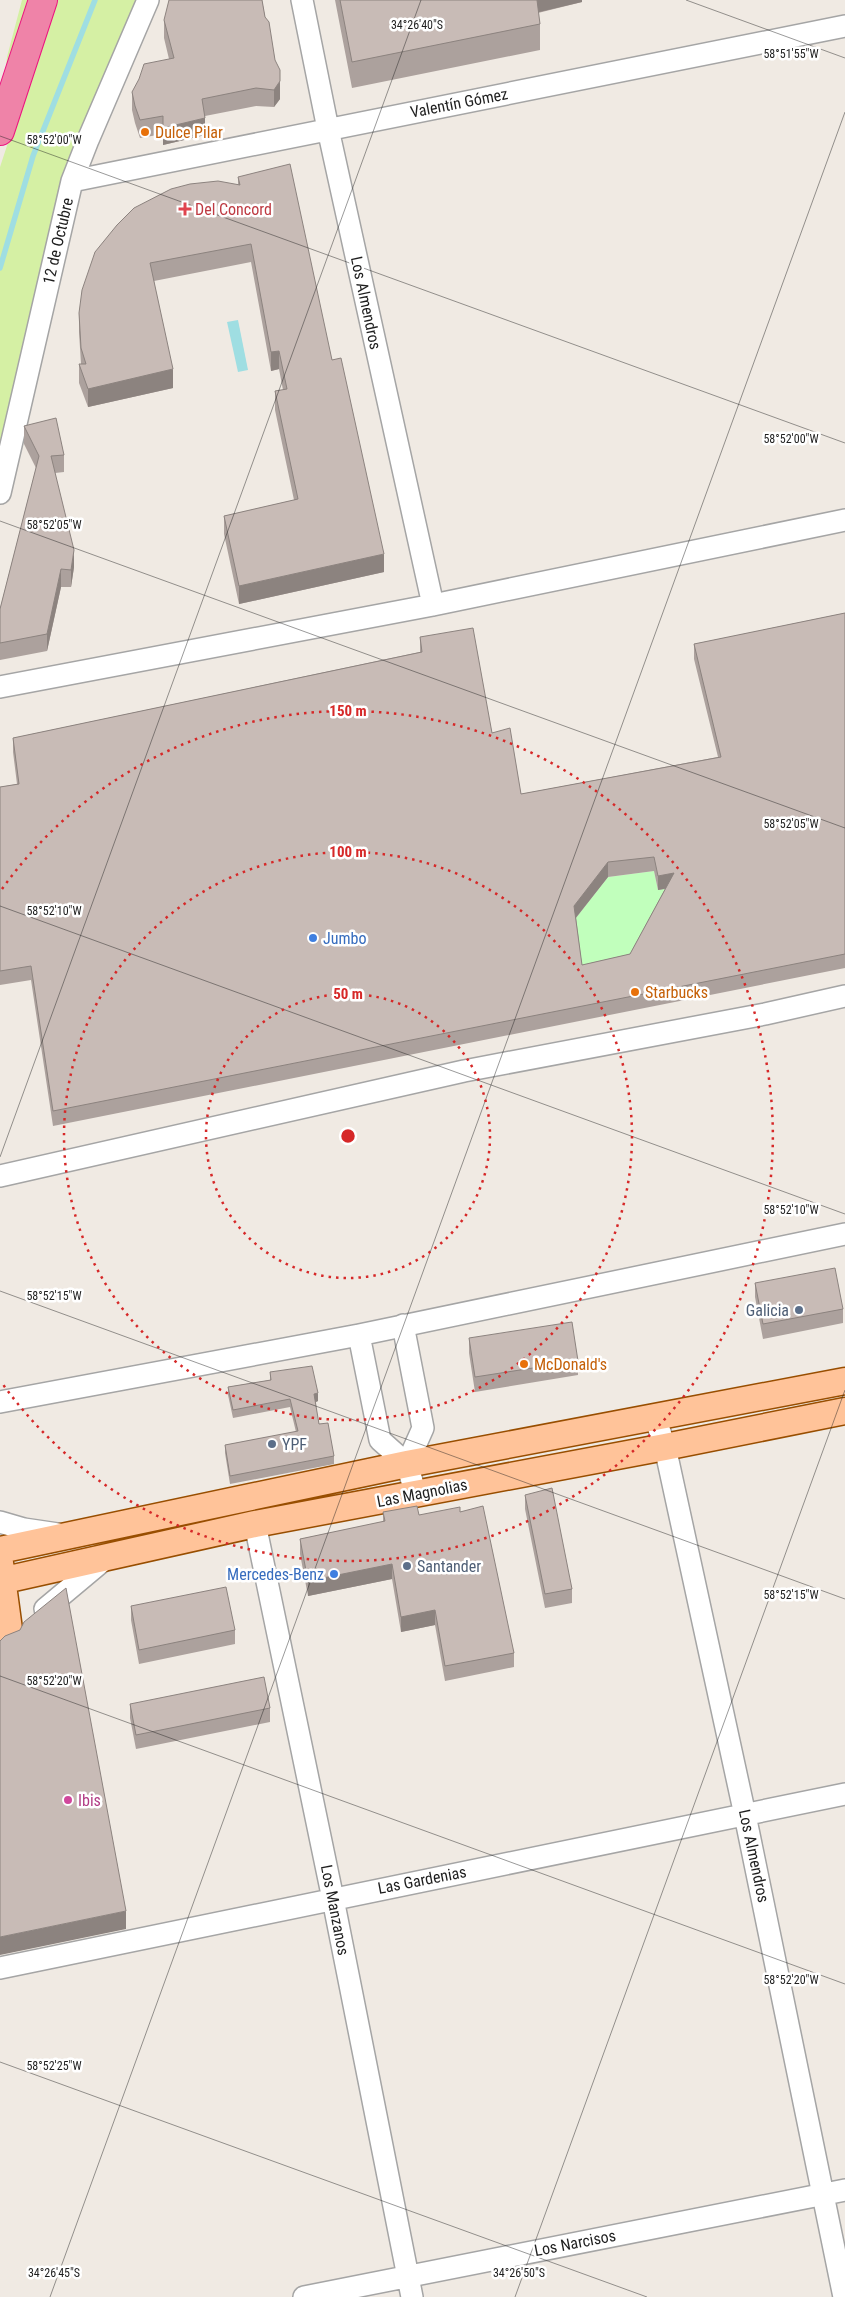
<svg xmlns="http://www.w3.org/2000/svg" width="845" height="2297" viewBox="0 0 845 2297" font-family="'Roboto Condensed',sans-serif">
	<style>
		.grass { fill: #d5f0a4 }
		.park { fill: #c1ffbc }
		.water { fill: #9fdee2 }
		.lines { fill: none; stroke-linecap: round; stroke-linejoin: round }
		.stream { stroke: #9fdee2; stroke-width: 5.5 }
		.minor-casing { stroke: #a5a5a5; stroke-width: 24 }
		.major-casing { stroke: #984e00; stroke-width: 29 }
		.highway-casing { stroke: #ec127f; stroke-width: 30 }
		.minor { stroke: #fff; stroke-width: 21 }
		.major { stroke: #ffc399; stroke-width: 26 }
		.highway { stroke: #ef83a8; stroke-width: 28 }
		.wall { fill: #aca19d; fill-rule: evenodd }
		.shaded-wall { fill: #8c837f }
		.building { fill: #c8bbb6; stroke: #8c837f; fill-rule: evenodd }
		.ticks { fill: none; stroke: #1e1e1e; stroke-width: 1; stroke-opacity: 0.45 }
		.ring { fill: none; stroke: #d62828; stroke-width: 2.5; stroke-dasharray: 2.5 5 }
		.food-dot { fill: #e8710a; stroke: #fff; stroke-width: 2 }
		.health-dot { fill: #e0444e; stroke: #fff; stroke-width: 2 }
		.shop-dot { fill: #3f7fe0; stroke: #fff; stroke-width: 2 }
		.service-dot { fill: #5c6f8a; stroke: #fff; stroke-width: 2 }
		.hotel-dot { fill: #d1479c; stroke: #fff; stroke-width: 2 }
		.labels { text-anchor: middle; dominant-baseline: central; stroke-width: 5; stroke-linejoin: round; paint-order: stroke }
		.street-label { font-size: 16px; fill: #1e1e1e; stroke: #fff }
		.food-label { font-size: 16px; fill: #c56008; stroke: #fff; text-anchor: start }
		.health-label { font-size: 16px; fill: #be3a42; stroke: #fff; text-anchor: start }
		.shop-label { font-size: 16px; fill: #366cbe; stroke: #fff; text-anchor: start }
		.service-label { font-size: 16px; fill: #4e5e75; stroke: #fff; text-anchor: start }
		.hotel-label { font-size: 16px; fill: #b23c85; stroke: #fff; text-anchor: start }
		.ticks-label { font-size: 12px; text-anchor: middle; fill: #1e1e1e; stroke: #fff; stroke-width: 5; stroke-linejoin: round; paint-order: stroke }
		.centre { fill: #d62828; stroke: #fff; stroke-width: 2.5 }
		.ring-label { font-size: 15px; text-anchor: middle; font-weight: bold; fill: #d62828; stroke: #fff; stroke-width: 5; stroke-linejoin: round; paint-order: stroke }
	</style>
	<rect width="100%" height="100%" fill="#f0eae3"/>
	<!-- grass -->
	<path class="grass" d="M22,0H35L5,75L7,57Z
		M55,0H137L0,451V167Z"/>
	<!-- park -->
	<path class="park" d="M845,852L630,968L582,979L574,920L608,877L654,871L658,890Z"/>
	<!-- water -->
	<path class="water" d="M238,320L248,370L238,372L227,322Z"/>
	<g class="lines">
		<!-- stream -->
		<path class="stream" d="M0,268L33,156L95,0"/>
		<!-- minor casing -->
		<g class="minor-casing">
			<path id="minor" d="M302,0L328,129L433,605
				M72,181L845,26
				M0,493L72,181L88,140L148,0
				M0,687L433,605L845,520
				M0,1176L464,1071L765,1014L845,996
				M403,1325L423,1428L407,1464
				M359,1335L380,1440L407,1464L416,1495
				M0,1402L359,1335L845,1234
				M655,1417L665,1447L745,1815L844,2297
				M0,1522L24,1529L58,1534
				M255,1524L333,1899L412,2297
				M45,1609L106,1558
				M0,1968L845,1794
				M304,2297L845,2190"/>
		</g>
		<!-- major casing -->
		<g class="major-casing">
			<path id="major" d="M0,1550L407,1464L845,1381
				M0,1563L10,1637
				M0,1581L255,1524L665,1447L845,1411"/>
		</g>
		<!-- highway casing -->
		<g class="highway-casing">
			<path id="highway" d="M0,131L43,0"/>
		</g>
		<!-- minor -->
		<use href="#minor" class="minor"/>
		<!-- major -->
		<use href="#major" class="major"/>
		<!-- highway -->
		<use href="#highway" class="highway"/>
	</g>
	<!-- wall -->
	<path class="wall" d="M262,0L280,99L274,107L256,106L205,116V135L163,145V134L140,138L135,123L132,110V92L169,59L164,38V20Z
		M335,0H582V2L538,13L540,24V50L352,88Z
		M238,177L332,360L384,572L239,604L224,534V516L294,500L275,410V391L283,390L279,369L271,371L251,262L154,281L173,388L88,407L79,383V364H81L79,332V313L238,184Z
		M24,426L64,455V472L55,473L74,567L71,587H61L47,651L0,660V609L36,468L24,444Z
		M845,613V968L53,1126L31,980L0,985V787L17,784L13,752V738L420,652V637L492,733L521,794L718,757L694,659V644ZM654,871L658,890L665,889L630,954L582,965L576,918L608,877Z
		M755,1283L843,1309V1323L763,1339L755,1297Z
		M469,1338L578,1361V1375L475,1392L469,1353Z
		M270,1372L318,1401L315,1402L319,1424L334,1456V1464L230,1484L225,1453V1445L296,1432L290,1407L233,1418L228,1395V1387L270,1380Z
		M525,1495L572,1589V1603L545,1608L525,1509Z
		M383,1512L419,1515L460,1512L514,1653V1667L445,1681L435,1625L401,1632L392,1579L308,1596L300,1554V1539L383,1522Z
		M131,1606L235,1630V1644L139,1664L131,1620Z
		M130,1704L270,1708V1722L136,1749L130,1718Z"/>
	<!-- shaded-wall -->
	<path class="shaded-wall" d="M535,0H582V2L535,13Z
		M280,81V99L274,107V90Z
		M205,118V135L163,145V128Z
		M279,351V369L271,371V352Z
		M173,369V388L88,407V389Z
		M74,550V567L71,587V570Z
		M384,554V572L239,604V586Z
		M61,569V587L47,651V634Z
		M608,862V877L574,920V906Z
		M674,873V887L658,890V876Z
		M318,1393V1401L314,1403V1394Z
		M392,1564V1579L308,1596V1581Z
		M435,1610V1625L401,1632V1617Z
		M126,1911V1929L0,1955V1937Z"/>
	<!-- building -->
	<path class="building" d="M169,0H262L265,17L269,22L275,60L280,70V81L274,90L256,88L202,99L205,118L163,128V116L140,120L135,106L132,92L139,79L144,64L174,58L164,20Z
		M340,0H537L540,24L352,62Z
		M290,164L332,360L341,358L384,554L239,586L224,516L298,499L275,391L287,389L279,351L271,352L251,244L150,263L173,369L88,389L79,364H86L81,348L79,313L82,290L95,252L117,225L134,208L171,189L190,184L218,181L240,185L238,177Z
		M56,418L64,455L51,456L74,550L71,570L61,569L47,634L0,643V609L39,456L24,426Z
		M845,613V954L53,1111L31,966L0,971V787L19,784L13,738L422,652L420,637L473,628L492,733L510,728L521,794L721,757L694,644ZM654,857L658,876L674,873L630,954L582,965L574,906L608,862Z
		M835,1268L843,1309L763,1324L755,1283Z
		M572,1322L578,1361L475,1377L469,1338Z
		M312,1366L318,1393L314,1394L319,1424L328,1423L334,1456L230,1476L225,1445L298,1431L290,1399L233,1410L228,1387L271,1380L270,1372Z
		M552,1488L572,1589L545,1594L525,1495Z
		M417,1506L419,1515L460,1507V1512L483,1506L514,1653L445,1666L435,1610L401,1617L392,1564L308,1581L300,1539L385,1521L383,1512Z
		M226,1587L235,1630L139,1650L131,1606Z
		M66,1588L126,1911L0,1937V1641L5,1636L20,1630L24,1622Z
		M264,1677L270,1708L136,1735L130,1704Z"/>
	<!-- ticks -->
	<path class="ticks" d="M686,0L845,58M0,136L845,443M0,521L845,828M0,906L845,1214M0,1157L421,0M0,1291L845,1599M0,1676L845,1984M0,2062L647,2297M50,2297L845,112M515,2297L845,1390"/>
	<!-- distance rings -->
	<g class="ring">
		<circle cx="348" cy="1136" r="142"/>
		<circle cx="348" cy="1136" r="284"/>
		<path d="M2 889A425 425 0 1 1 2 1383"/>
	</g>
	<!-- markers -->
	<g class="food-dot">
		<circle cx="145" cy="132" r="5"/>
		<circle cx="635" cy="992" r="5"/>
		<circle cx="524" cy="1364" r="5"/>
	</g>
	<path class="health-dot" d="M182.5 201.5h5v5h5v5h-5v5h-5v-5h-5v-5h5z"/>
	<g class="shop-dot">
		<circle cx="313" cy="938" r="5"/>
		<circle cx="334" cy="1574" r="5"/>
	</g>
	<g class="service-dot">
		<circle cx="799" cy="1310" r="5"/>
		<circle cx="272" cy="1444" r="5"/>
		<circle cx="407" cy="1566" r="5"/>
	</g>
	<circle class="hotel-dot" cx="68" cy="1800" r="5"/>
	<g class="labels">
		<!-- street labels -->
		<g class="street-label">
			<text transform="translate(459 103) rotate(-11)">Valentín Gómez</text>
			<text transform="translate(58 241) rotate(-77)">12 de Octubre</text>
			<text transform="translate(366 303) rotate(78)">Los Almendros</text>
			<text transform="translate(422 1493) rotate(-11)">Las Magnolias</text>
			<text transform="translate(754 1856) rotate(78)">Los Almendros</text>
			<text transform="translate(422 1880) rotate(-11)">Las Gardenias</text>
			<text transform="translate(335 1910) rotate(79)">Los Manzanos</text>
			<text transform="translate(575 2243) rotate(-11)">Los Narcisos</text>
		</g>
		<!-- food labels -->
		<g class="food-label">
			<text x="155" y="132">Dulce Pilar</text>
			<text x="645" y="992">Starbucks</text>
			<text x="534" y="1364">McDonald's</text>
		</g>
		<!-- health labels -->
		<g class="health-label">
			<text x="195" y="209">Del Concord</text>
		</g>
		<!-- shop labels -->
		<g class="shop-label">
			<text x="323" y="938">Jumbo</text>
			<text x="324" y="1574" text-anchor="end">Mercedes-Benz</text>
		</g>
		<!-- service labels -->
		<g class="service-label">
			<text x="789" y="1310" text-anchor="end">Galicia</text>
			<text x="282" y="1444">YPF</text>
			<text x="417" y="1566">Santander</text>
		</g>
		<!-- hotel labels -->
		<g class="hotel-label">
			<text x="78" y="1800">Ibis</text>
		</g>
	</g>
	<g class="ticks-label">
		<text x="417" y="29">34°26'40"S</text>
		<text x="791" y="58">58°51'55"W</text>
		<text x="54" y="144">58°52'00"W</text>
		<text x="791" y="443">58°52'00"W</text>
		<text x="54" y="529">58°52'05"W</text>
		<text x="791" y="828">58°52'05"W</text>
		<text x="54" y="915">58°52'10"W</text>
		<text x="791" y="1214">58°52'10"W</text>
		<text x="54" y="1300">58°52'15"W</text>
		<text x="791" y="1599">58°52'15"W</text>
		<text x="54" y="1685">58°52'20"W</text>
		<text x="791" y="1984">58°52'20"W</text>
		<text x="54" y="2070">58°52'25"W</text>
		<text x="54" y="2277">34°26'45"S</text>
		<text x="519" y="2277">34°26'50"S</text>
	</g>
	<circle cx="348" cy="1136" r="8" class="centre"/>
	<g class="ring-label">
		<text x="348" y="716">150 m</text>
		<text x="348" y="857">100 m</text>
		<text x="348" y="999">50 m</text>
	</g>
</svg>
